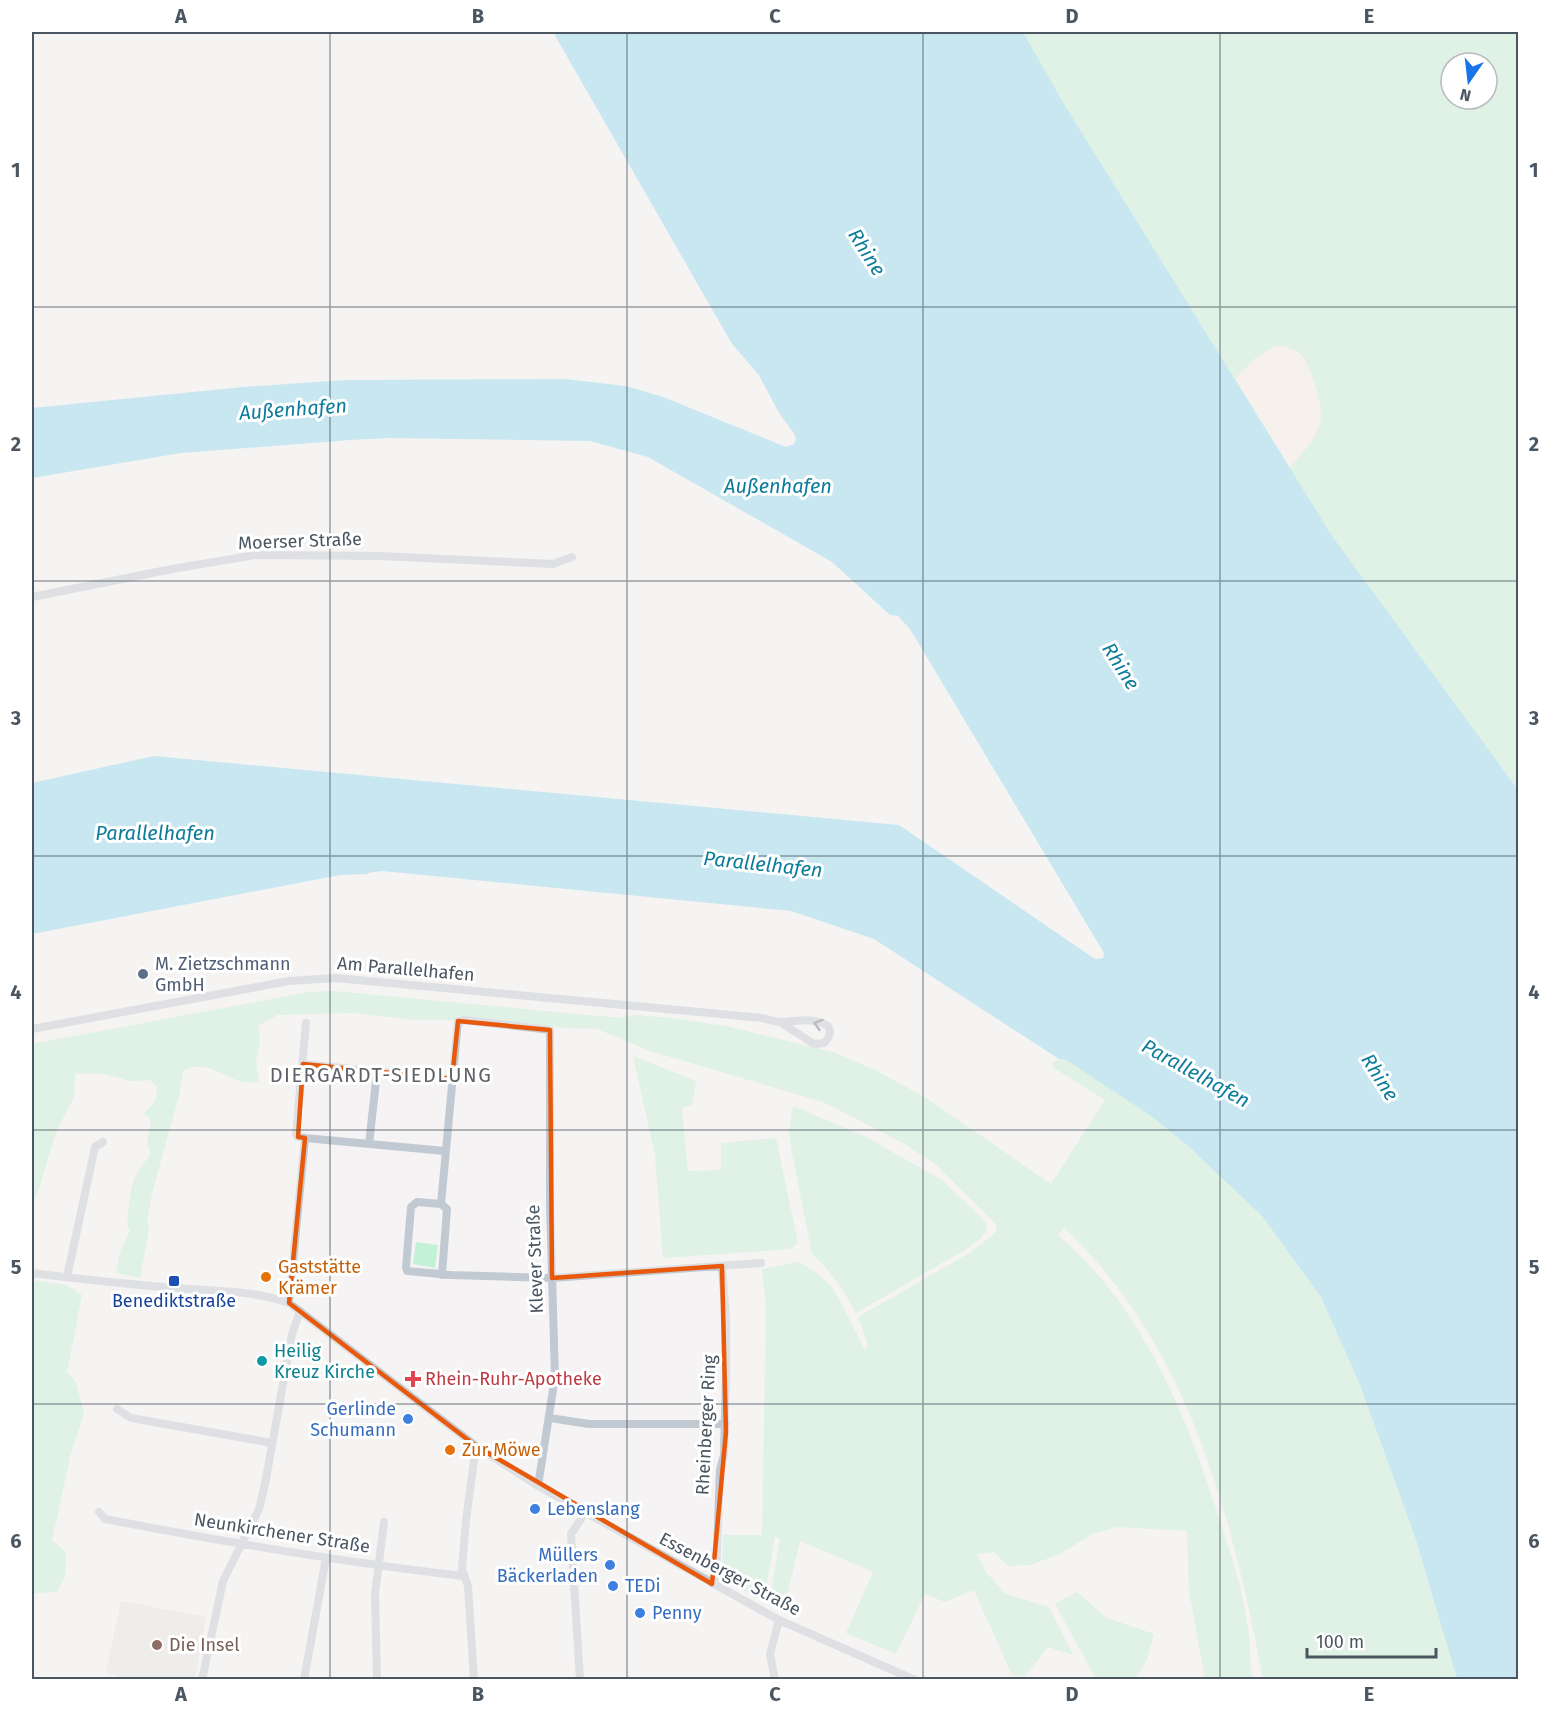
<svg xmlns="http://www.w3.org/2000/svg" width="1550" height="1711" viewBox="0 0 1550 1711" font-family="'Fira Sans',sans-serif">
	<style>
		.education { fill: #e6e4e5 }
		.green { fill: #c3f1d5; fill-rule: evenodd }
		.sand { fill: #f5f0e5 }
		.water { fill: #90daee }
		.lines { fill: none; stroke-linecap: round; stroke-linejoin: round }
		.minor { stroke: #c1cad2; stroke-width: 8 }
		.oneway { stroke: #6e7983 }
		.marked { fill: none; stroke: #e8590c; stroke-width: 4.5; stroke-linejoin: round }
		.grid { fill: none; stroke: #4a5661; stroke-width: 1.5; stroke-opacity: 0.55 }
		.service-dot { fill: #5c6f8a; stroke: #fff; stroke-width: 2 }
		.food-dot { fill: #e8710a; stroke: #fff; stroke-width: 2 }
		.transit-dot { fill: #1a4fb4; stroke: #fff; stroke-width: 2 }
		.culture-dot { fill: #0f9aa8; stroke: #fff; stroke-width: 2 }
		.health-dot { fill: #e0444e; stroke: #fff; stroke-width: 2 }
		.shop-dot { fill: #3f7fe0; stroke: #fff; stroke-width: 2 }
		.education-dot { fill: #8d6e63; stroke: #fff; stroke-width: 2 }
		.labels { text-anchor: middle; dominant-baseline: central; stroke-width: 6; stroke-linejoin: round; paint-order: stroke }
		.street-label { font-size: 18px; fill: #4a5661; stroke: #fff }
		.service-label { font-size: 18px; fill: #4e5e75; stroke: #fff; text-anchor: start }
		.food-label { font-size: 18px; fill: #c56008; stroke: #fff; text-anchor: start }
		.transit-label { font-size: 18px; fill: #164399; stroke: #fff }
		.culture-label { font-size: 18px; fill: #0d838f; stroke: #fff; text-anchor: start }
		.health-label { font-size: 18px; fill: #be3a42; stroke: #fff; text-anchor: start }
		.shop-label { font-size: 18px; fill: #366cbe; stroke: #fff; text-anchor: start }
		.education-label { font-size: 18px; fill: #785e54; stroke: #fff; text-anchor: start }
		.water-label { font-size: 20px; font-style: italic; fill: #0c7c9b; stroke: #fff }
		.neighbourhood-label { font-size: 20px; letter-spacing: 1.5px; fill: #5f6368; stroke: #fff }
		.neatline { fill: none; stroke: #4a5661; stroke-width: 2 }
		.grid-label { font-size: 20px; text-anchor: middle; font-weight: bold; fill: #4a5661 }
	</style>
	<rect width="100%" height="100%" fill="#f5f3f3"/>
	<!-- education -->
	<path class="education" d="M121,1601L206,1617L195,1679H124L106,1672Z"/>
	<!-- green -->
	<path class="green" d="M1015,32H1518V813L1315,524ZM1451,63H1487V99H1451Z
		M333,991L621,1018L635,1015L680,1019L730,1027L833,1052L877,1071L923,1096L1051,1184L1105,1100L1054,1068L1052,1063L1059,1059H1065L1154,1118L1189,1147L1262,1216L1321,1297L1360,1385L1416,1540L1457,1679H1263C1233,1519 1188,1343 1064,1228L1058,1235C1143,1308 1185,1412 1218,1515C1231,1554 1244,1594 1249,1634C1250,1649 1250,1664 1252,1679H1205L1189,1591L1187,1531L1117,1527L1092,1534L1060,1554L1030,1565L1008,1566L994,1552L977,1554L986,1572L1006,1594L1049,1607L1073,1655L1048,1647L1025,1676L1012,1675L974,1590L945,1602L925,1594L896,1654L846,1633L873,1572L800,1541L784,1609L770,1599L780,1538L775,1537L764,1601L722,1579L723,1535H762L766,1307L762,1269L799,1262L816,1272L830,1285L840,1300L865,1350L868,1345L858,1317L971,1252L995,1233L997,1225L936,1165L905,1144L823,1102L650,1051L597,1029L566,1028L458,1016L453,1020H416L351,1013L277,1015L258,1026L260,1041L256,1062L259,1081C230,1090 214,1055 183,1071L179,1096L152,1193L147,1221L149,1231L140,1278L116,1273L120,1252L130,1231L127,1225C129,1211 129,1190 135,1177C139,1167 146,1162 151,1153L147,1144L151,1120L144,1114L156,1100L157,1087L150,1080L130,1081L100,1073L75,1074L74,1097L56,1132L37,1195L32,1202V1044L309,992Z
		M633,1056L696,1081L692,1105L682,1108L688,1171L721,1170V1143L776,1138L798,1243L791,1249L663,1258L655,1155Z
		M793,1106L866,1137L942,1180L985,1221L987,1229L981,1238L968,1248L856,1313C844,1291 831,1271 812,1254L791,1148L789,1131Z
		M416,1242L438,1245L435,1268L413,1264Z
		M32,1280L67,1285L82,1295L67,1372L76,1382L84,1414L71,1453L52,1540L66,1552L65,1576L57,1592L35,1593L32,1608Z
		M1077,1592L1107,1618L1154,1634L1147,1660L1135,1679H1096L1055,1604Z"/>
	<!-- sand -->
	<path class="sand" d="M1276,345C1283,347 1293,348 1298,352C1310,360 1322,403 1321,417C1320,436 1301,454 1290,468L1235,379L1254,359Z"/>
	<!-- water -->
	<path class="water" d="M553,32H1023L1064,104L1332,536L1518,790V1679H1457L1416,1540L1360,1385L1321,1297L1262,1216L1189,1147L1154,1118L1065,1059H1059L874,939L791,911L382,871L368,873V874L340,875L32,934V783L154,756L899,825L1095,959L1103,958L1104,953L910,629L898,616L890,615L832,562L648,457L590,441L389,438L350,440L181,453L32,478V408L243,387L346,380L565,379L626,386L663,397L786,447L794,444L796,440L795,435L779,413L759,375L732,344Z"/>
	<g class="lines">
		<!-- minor -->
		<path class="minor" d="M32,597L172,569L256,555L380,556L553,564L572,557
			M32,1029L289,981L336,978L763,1018C769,1020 776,1022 783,1022C798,1021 814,1017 828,1026C832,1033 829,1038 824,1043L814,1044L780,1022
			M303,1064L452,1079
			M305,1138L445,1151
			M369,1144L377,1072
			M441,1204L417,1202L411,1207L406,1267L407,1271L451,1275L552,1278L761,1263
			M32,1273C79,1279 127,1284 174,1288C212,1291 253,1290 289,1303L476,1446L538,1486L779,1620L915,1680
			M442,1275L447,1209L441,1204L458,1021L465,1020L550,1030V1205L555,1377L538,1486
			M67,1277L95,1147L103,1142
			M289,1303L305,1138L298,1137L296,1134L306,1023
			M117,1409L131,1418L272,1443
			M550,1418L589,1424H726
			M99,1512L105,1519C224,1542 343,1562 463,1576
			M712,1584L716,1576L720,1470L724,1455L726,1375V1318L722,1266
			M202,1680L223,1581L259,1509L265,1484L292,1334L300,1311
			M304,1680L326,1558
			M377,1680L375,1594L384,1522
			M474,1680L468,1586L462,1569L466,1520L476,1446
			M580,1680L571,1534L585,1513
			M775,1680L770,1654L779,1620"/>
	</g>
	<!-- one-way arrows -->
	<defs><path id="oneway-chevron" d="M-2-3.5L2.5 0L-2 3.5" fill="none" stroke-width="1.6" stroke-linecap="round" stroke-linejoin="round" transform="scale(1.5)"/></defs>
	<use class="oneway" href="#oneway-chevron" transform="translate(818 1024) rotate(-163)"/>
	<!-- marked area -->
	<path d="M0 0H1550V1711H0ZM458,1021L550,1030L552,1278L722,1266L726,1432L712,1584L476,1446L289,1303L305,1138L298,1137L303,1064L452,1079Z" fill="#f5f3f3" fill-opacity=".55" fill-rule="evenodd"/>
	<path class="marked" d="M458,1021L550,1030L552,1278L722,1266L726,1432L712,1584L476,1446L289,1303L305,1138L298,1137L303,1064L452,1079Z"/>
	<!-- grid -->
	<path class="grid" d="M330,32V1680M627,32V1680M923,32V1680M1220,32V1680M32,307H1518M32,581H1518M32,856H1518M32,1130H1518M32,1404H1518"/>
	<!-- markers -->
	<circle class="service-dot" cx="143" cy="974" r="6"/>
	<g class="food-dot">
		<circle cx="266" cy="1277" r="6"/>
		<circle cx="450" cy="1450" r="6"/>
	</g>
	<rect class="transit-dot" x="168" y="1275" width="12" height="12" rx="3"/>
	<circle class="culture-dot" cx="262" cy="1361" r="6"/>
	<path class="health-dot" d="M410 1370h6v6h6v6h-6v6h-6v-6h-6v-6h6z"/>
	<g class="shop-dot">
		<circle cx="408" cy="1419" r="6"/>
		<circle cx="535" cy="1509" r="6"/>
		<circle cx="610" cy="1565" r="6"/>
		<circle cx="613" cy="1586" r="6"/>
		<circle cx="640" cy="1613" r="6"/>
	</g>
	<circle class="education-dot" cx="157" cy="1645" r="6"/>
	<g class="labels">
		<!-- street labels -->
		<g class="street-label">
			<text transform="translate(300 541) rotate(-2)">Moerser Straße</text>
			<text transform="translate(406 969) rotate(5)">Am Parallelhafen</text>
			<text transform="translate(535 1259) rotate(-92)">Klever Straße</text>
			<text transform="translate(706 1425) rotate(-87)">Rheinberger Ring</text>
			<text transform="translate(282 1533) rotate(9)">Neunkirchener Straße</text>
			<text transform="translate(730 1574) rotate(28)">Essenberger Straße</text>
		</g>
		<!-- service labels -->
		<g class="service-label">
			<text x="155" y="964">M. Zietzschmann<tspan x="155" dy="21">GmbH</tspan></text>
		</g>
		<!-- food labels -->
		<g class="food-label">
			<text x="278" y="1267">Gaststätte<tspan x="278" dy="21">Krämer</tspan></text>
			<text x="462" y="1450">Zur Möwe</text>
		</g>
		<!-- transit labels -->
		<g class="transit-label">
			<text x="174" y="1301">Benediktstraße</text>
		</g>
		<!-- culture labels -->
		<g class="culture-label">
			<text x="274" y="1351">Heilig<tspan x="274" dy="21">Kreuz Kirche</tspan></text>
		</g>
		<!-- health labels -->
		<g class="health-label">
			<text x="425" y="1379">Rhein-Ruhr-Apotheke</text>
		</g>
		<!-- shop labels -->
		<g class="shop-label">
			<text x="396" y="1409" text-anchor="end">Gerlinde<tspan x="396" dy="21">Schumann</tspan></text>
			<text x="547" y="1509">Lebenslang</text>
			<text x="598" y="1555" text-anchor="end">Müllers<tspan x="598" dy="21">Bäckerladen</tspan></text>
			<text x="625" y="1586">TEDi</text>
			<text x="652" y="1613">Penny</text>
		</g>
		<!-- education labels -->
		<g class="education-label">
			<text x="169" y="1645">Die Insel</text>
		</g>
		<!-- water labels -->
		<g class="water-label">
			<text transform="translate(867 252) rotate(58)">Rhine</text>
			<text transform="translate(293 409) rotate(-4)">Außenhafen</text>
			<text x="778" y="486">Außenhafen</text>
			<text transform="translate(1121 666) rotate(58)">Rhine</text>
			<text x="155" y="833">Parallelhafen</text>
			<text transform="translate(763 864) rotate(6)">Parallelhafen</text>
			<text transform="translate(1196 1073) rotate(29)">Parallelhafen</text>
			<text transform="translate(1380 1077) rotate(58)">Rhine</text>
		</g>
		<!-- neighbourhood labels -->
		<g class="neighbourhood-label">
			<text x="381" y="1075">DIERGARDT-SIEDLUNG</text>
		</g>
	</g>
	<!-- border -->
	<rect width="1550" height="1711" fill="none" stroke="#ffffff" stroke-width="66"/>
	<!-- north arrow -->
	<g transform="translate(1469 81) rotate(194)"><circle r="28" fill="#ffffff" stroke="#b7bbc0" stroke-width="1.5"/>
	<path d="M0-4.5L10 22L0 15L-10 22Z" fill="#1a73e8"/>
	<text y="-9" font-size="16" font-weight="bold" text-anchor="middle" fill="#4a5661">N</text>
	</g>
	<!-- scale -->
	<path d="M1307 1648v9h129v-9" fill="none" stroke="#4a5661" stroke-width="3"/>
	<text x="1316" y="1648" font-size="18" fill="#4a5661" stroke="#ffffff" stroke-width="4.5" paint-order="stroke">100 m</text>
	<rect x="33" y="33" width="1484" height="1645" class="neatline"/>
	<g class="grid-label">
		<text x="181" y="23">A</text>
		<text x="478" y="23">B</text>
		<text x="775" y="23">C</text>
		<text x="1072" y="23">D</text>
		<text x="1369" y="23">E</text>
		<text x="16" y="177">1</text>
		<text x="1534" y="177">1</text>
		<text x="16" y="451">2</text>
		<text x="1534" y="451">2</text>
		<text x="16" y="725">3</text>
		<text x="1534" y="725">3</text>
		<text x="16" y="999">4</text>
		<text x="1534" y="999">4</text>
		<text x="16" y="1274">5</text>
		<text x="1534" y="1274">5</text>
		<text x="16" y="1548">6</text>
		<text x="1534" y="1548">6</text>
		<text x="181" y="1701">A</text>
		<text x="478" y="1701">B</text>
		<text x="775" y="1701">C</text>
		<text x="1072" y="1701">D</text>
		<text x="1369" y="1701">E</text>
	</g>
</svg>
